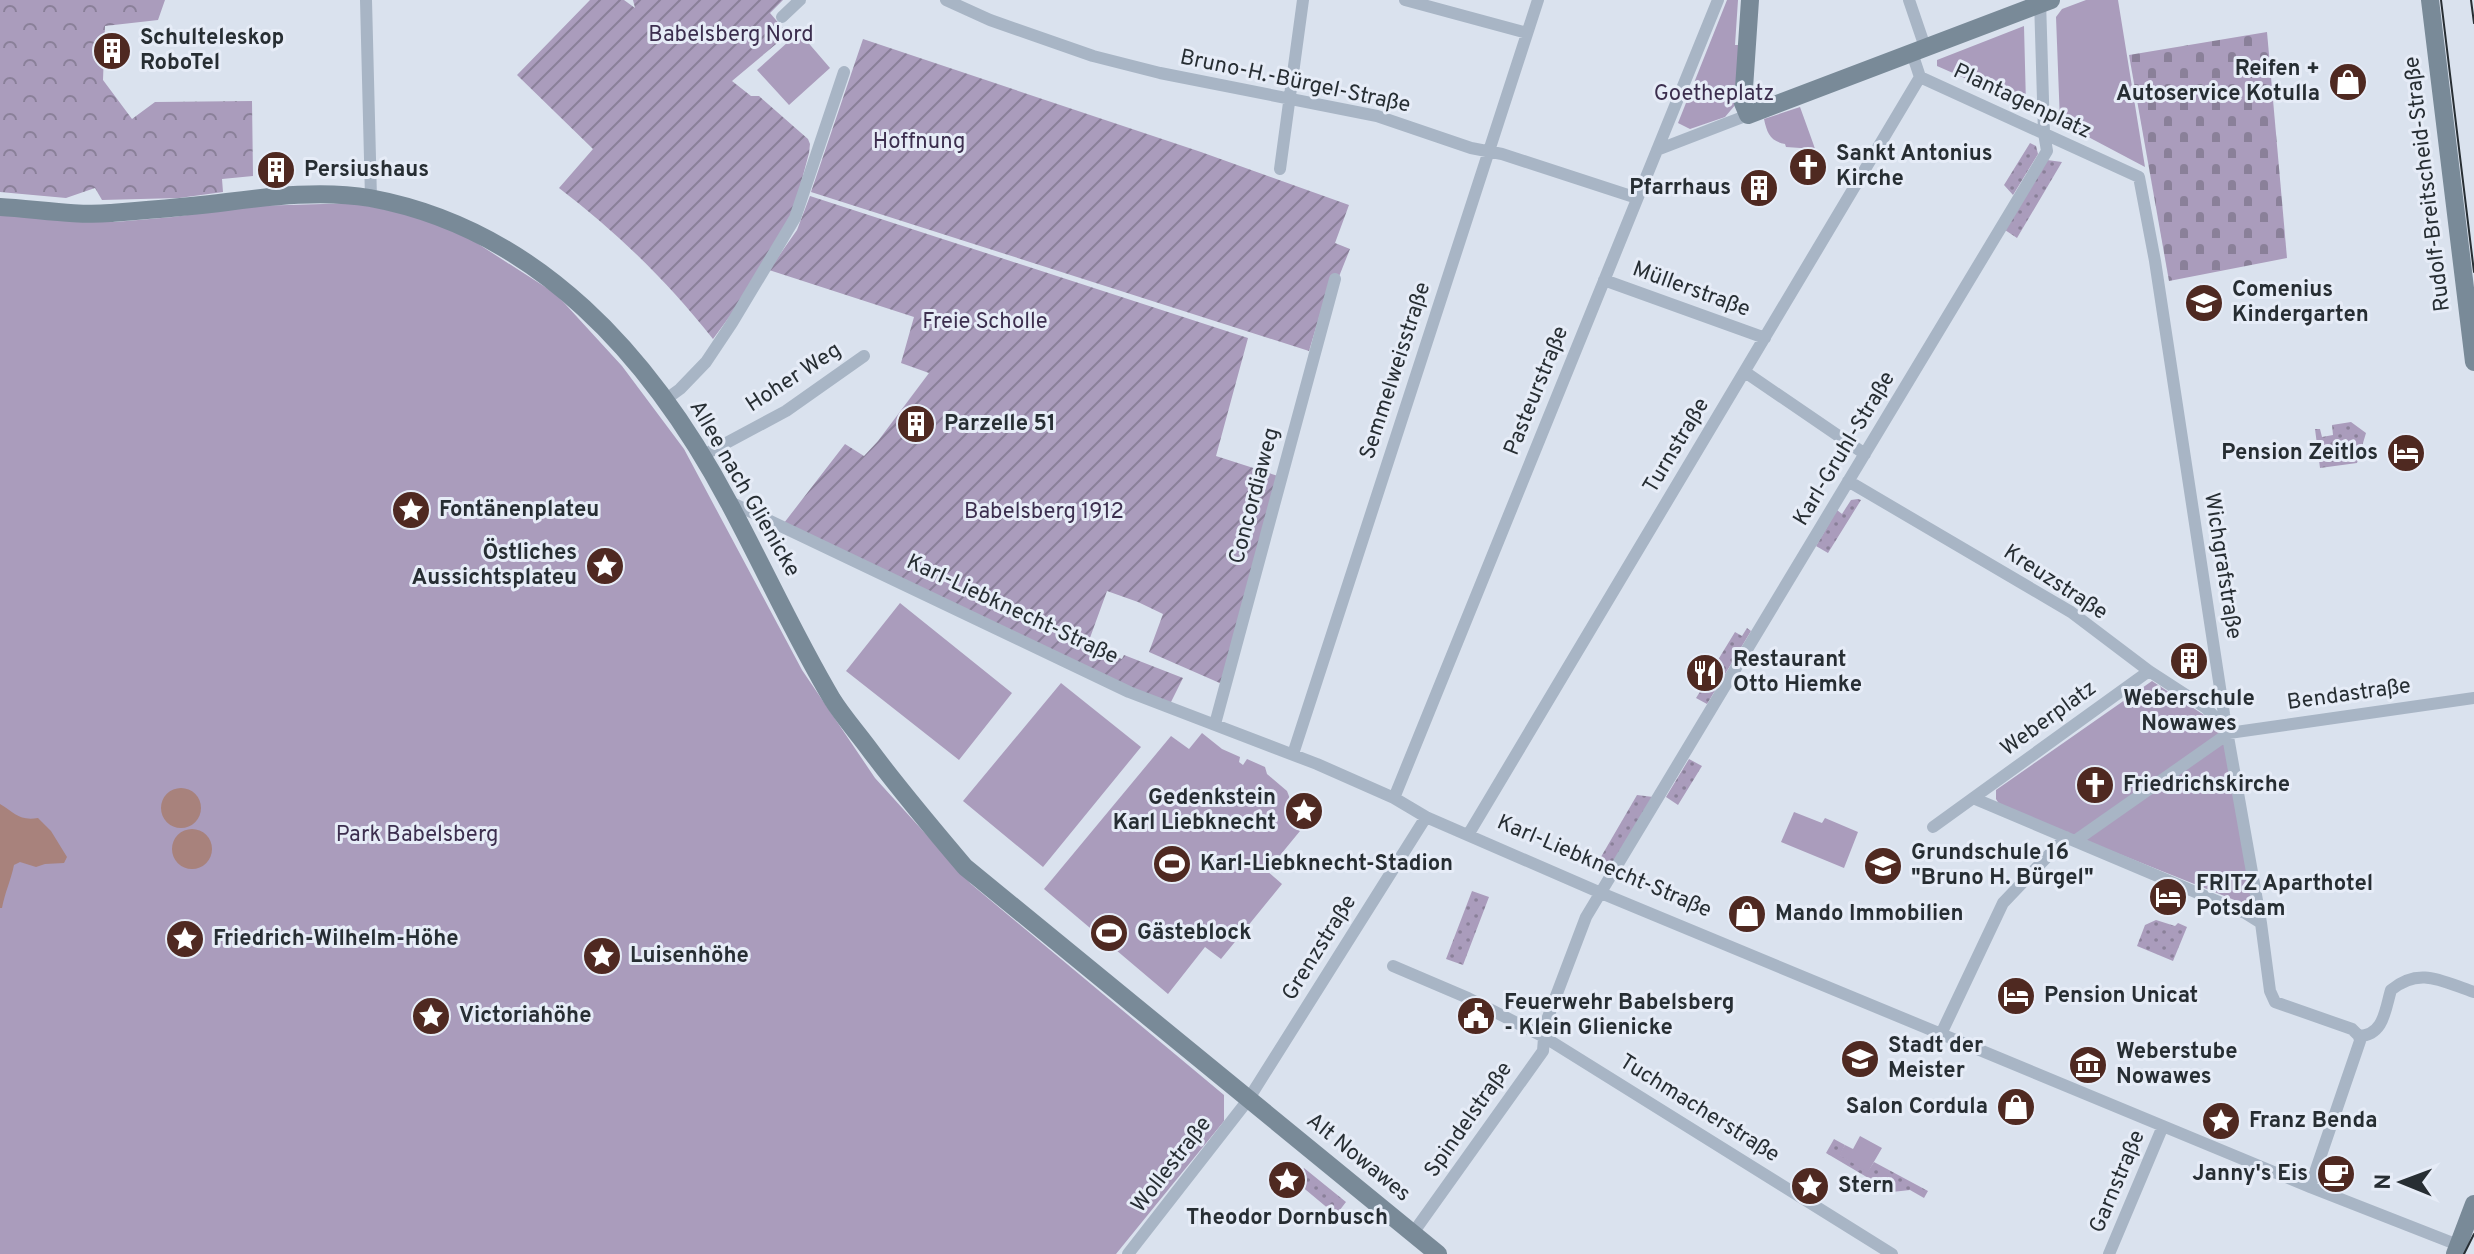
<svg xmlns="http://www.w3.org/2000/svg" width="2474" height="1254" viewBox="0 0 2474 1254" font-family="Overpass,sans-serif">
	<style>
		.grass { fill: url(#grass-dots) }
		.forest { fill: url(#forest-crowns) }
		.cemetery { fill: url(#cemetery-stones) }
		.park { fill: #aa9cbc }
		.garden { fill: url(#garden-furrows) }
		.water { fill: #a8827c }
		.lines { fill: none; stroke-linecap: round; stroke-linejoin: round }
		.street { stroke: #a8b5c5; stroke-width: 12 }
		.secondary { stroke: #798a98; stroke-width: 18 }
		.tram { stroke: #272e33; stroke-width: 2 }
		.labels { text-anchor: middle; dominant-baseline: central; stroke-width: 6; stroke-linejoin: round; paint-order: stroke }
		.park-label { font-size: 22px; fill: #3c2e4e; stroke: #e6ecf7 }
		.poi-label { font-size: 22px; font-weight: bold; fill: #272e33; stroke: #e6ecf7; text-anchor: start }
		.street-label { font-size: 22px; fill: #272e33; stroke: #e6ecf7 }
	</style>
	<defs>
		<pattern id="grass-dots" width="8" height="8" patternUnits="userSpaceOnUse" patternTransform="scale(2)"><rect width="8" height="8" fill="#aa9cbc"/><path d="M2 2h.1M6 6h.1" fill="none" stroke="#8a8099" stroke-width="1.8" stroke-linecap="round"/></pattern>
		<pattern id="forest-crowns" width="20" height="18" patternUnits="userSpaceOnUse" patternTransform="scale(2)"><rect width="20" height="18" fill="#aa9cbc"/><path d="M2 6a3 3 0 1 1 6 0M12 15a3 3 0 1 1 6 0" fill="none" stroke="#8a8099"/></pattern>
		<pattern id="cemetery-stones" width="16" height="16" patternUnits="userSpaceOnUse" patternTransform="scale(2)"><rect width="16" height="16" fill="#aa9cbc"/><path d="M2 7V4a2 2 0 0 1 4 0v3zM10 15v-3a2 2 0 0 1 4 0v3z" fill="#8a8099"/></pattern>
		<pattern id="garden-furrows" width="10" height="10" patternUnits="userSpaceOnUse" patternTransform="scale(2)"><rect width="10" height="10" fill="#aa9cbc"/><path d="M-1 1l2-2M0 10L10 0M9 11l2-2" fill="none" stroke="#8a8099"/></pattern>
	</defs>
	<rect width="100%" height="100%" fill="#dae2ee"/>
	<!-- grass -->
	<path class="grass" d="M2030,143L2036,146L2038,154L2013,195L2004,185Z
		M2047,160L2062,162L2017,238L2005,230Z
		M2351,422L2366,433L2357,463L2320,468L2315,429H2320L2322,437L2333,435L2332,425Z
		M1858,499L1861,500L1828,553L1816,546L1837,510L1842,514L1851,500Z
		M1747,628L1751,631L1707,704L1696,698L1703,687L1708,689L1719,672L1713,668L1735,632L1742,636Z
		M1689,759L1702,766L1678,805L1666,797Z
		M1637,795L1653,797L1610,868L1598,862Z
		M1472,891L1489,897L1463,965L1446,959Z
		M2156,920L2175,926L2178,923L2187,927L2173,961L2137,946L2145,925Z
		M1834,1139L1845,1145L1840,1155L1868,1171L1874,1162L1928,1191L1924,1198L1910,1190L1892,1192L1826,1153Z
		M1304,1168L1346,1202L1336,1215L1294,1180Z"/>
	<!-- forest -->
	<path class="forest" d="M0,0H165L158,20L105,26L103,80L132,119L155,102L252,101L253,176L222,179L223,192L179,198L102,200L95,188L66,198L0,192Z"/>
	<!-- cemetery -->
	<path class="cemetery" d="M2267,32L2287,258L2169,281L2129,55Z"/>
	<!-- park -->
	<path class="park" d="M1727,0H1738L1735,45H1741L1736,104L1725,117L1690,129L1678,123Z
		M2086,0H2118L2145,167L2060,122L2056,17L2062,9Z
		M2024,26L2026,105L1937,66V60Z
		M799,32L830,68L789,105L757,70Z
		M1800,107L1813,143L1815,149L1786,147L1785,144C1770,141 1767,133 1764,119Z
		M358,203L429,220L469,238L556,294L622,366L684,449L802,670L875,778L971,884L1224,1095V1121L1116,1254H0V215L115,222L173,217L251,206Z
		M900,603L1012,693L959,760L846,671Z
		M2152,681L2227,730L2252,907L2001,807L1996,799V790Z
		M1061,683L1141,747L1043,867L963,801Z
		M1202,733L1222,749L1240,757L1239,762L1243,765L1247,759L1265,767L1267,774L1287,791L1294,809L1286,819L1300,831L1277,859L1280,862L1275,869L1271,866L1267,871L1282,884L1221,959L1205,947L1168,994L1044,889L1171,736L1189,749Z
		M1794,812L1822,823L1825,818L1858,832L1844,868L1781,842Z
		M1860,1136L1882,1148L1868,1172L1839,1155L1845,1145L1853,1149Z"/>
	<!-- garden -->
	<path class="garden" d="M590,0H624L635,8L633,0H783L770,13L788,34L732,81L751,96H759L808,139L810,144L809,153L794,209L738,305L713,339C668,282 617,232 559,188L593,149L517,75Z
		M863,39L1201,152L1349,205L1335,243L1350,249L1338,279L1331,277L1309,351L811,192Z
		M810,196L1248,338L1216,456L1278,476L1222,684L1149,652L1163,614L1138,602L1107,591L1087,646L1122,659L1124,655L1183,678L1169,706L784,523L845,444L864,456L878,441L929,373L901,363L914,317L769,270L797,230Z"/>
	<!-- water -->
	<path class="water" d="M161 808a20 20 0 1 1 40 0a20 20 0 1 1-40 0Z
		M0,804C15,813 19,821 38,818L51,831L67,857L64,863L45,864L36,867L20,862L14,865C11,880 5,892 2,908H0Z
		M172 849a20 20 0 1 1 40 0a20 20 0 1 1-40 0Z"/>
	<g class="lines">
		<!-- street -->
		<path class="street" d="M366,0L371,198
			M946,0L990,20L1093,56L1160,73L1377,116L1471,148L1502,154L1637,198
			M1405,0L1527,33
			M1909,0L1925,47
			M782,17L800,0
			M1912,53L1920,77L2139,177L2155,261L2224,714L2261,923L2270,991L2275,1002L2352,1029L2359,1036L2360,1041L2310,1187
			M1657,150L1748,115
			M1280,169L1303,0
			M1604,280L1765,338
			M1745,372L1865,454
			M665,400L680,389L706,362L732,323L795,218L844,72
			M702,456L786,411L864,356
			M1848,481L2071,612L2149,671L2206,708L2229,732
			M728,501L1129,692L1317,764L1394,798L1426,817L1601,893L2310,1187L2458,1245
			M1215,724L1335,279
			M1293,754L1538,0
			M1394,798L1718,0
			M1973,798L2245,913L2261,923
			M1933,827L2149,671
			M1468,835L1920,77
			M2075,841L2229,733L2474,698
			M1393,966L1468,998L1544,1037L1892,1254
			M1941,1034L2003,903L2066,837
			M2359,1036C2384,1035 2385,1010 2391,990C2420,966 2443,982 2474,992
			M1413,1233L1543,1051L1545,1025L1586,917L2047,151L2044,133L2040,0
			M1128,1254L1248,1100L1426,817
			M2109,1254L2163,1126"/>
		<!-- secondary -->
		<path class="secondary" d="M1750,0L1743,103L1748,115L2051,0
			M2430,0L2474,362
			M0,207C36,209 75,216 110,213C149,210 189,207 227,202C273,196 323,190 370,198C538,229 652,358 729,503C764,568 794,635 832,699C842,715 855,730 867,746C898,788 931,827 965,867L1438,1254
			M2455,1254L2474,1204"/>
		<!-- tram -->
		<path class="tram" d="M2441,0L2474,272
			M2471,0L2474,23
			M2464,1254L2474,1234"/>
	</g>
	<!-- icons -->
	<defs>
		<g id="building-disc" transform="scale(2)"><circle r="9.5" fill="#4f2921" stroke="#e6ecf7"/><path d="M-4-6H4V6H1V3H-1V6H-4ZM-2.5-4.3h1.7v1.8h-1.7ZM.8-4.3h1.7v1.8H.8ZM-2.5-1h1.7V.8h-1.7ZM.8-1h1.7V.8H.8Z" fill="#fff"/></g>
		<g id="shop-disc" transform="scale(2)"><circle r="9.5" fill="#4f2921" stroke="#e6ecf7"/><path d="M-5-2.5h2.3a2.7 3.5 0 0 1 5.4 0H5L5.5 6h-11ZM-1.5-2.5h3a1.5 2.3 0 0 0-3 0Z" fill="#fff"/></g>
		<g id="church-disc" transform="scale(2)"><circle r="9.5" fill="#4f2921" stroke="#e6ecf7"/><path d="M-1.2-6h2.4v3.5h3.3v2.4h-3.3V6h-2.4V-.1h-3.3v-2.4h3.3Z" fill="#fff"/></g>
		<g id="school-disc" transform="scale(2)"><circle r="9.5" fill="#4f2921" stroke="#e6ecf7"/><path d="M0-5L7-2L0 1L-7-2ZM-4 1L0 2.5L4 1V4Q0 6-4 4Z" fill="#fff"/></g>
		<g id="hotel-disc" transform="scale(2)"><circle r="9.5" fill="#4f2921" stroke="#e6ecf7"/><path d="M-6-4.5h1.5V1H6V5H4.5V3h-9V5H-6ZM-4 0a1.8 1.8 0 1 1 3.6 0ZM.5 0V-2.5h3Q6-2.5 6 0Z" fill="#fff"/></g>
		<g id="sight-disc" transform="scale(2)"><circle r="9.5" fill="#4f2921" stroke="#e6ecf7"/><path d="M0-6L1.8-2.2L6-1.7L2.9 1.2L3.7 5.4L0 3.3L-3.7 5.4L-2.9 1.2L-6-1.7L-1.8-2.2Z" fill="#fff"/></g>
		<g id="restaurant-disc" transform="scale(2)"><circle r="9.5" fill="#4f2921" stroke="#e6ecf7"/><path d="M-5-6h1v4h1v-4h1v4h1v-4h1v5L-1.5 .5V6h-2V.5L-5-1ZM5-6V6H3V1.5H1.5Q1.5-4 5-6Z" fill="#fff"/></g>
		<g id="stadium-disc" transform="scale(2)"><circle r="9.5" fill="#4f2921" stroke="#e6ecf7"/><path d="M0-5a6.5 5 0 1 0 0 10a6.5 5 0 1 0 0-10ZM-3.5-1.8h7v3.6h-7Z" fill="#fff"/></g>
		<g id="civic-disc" transform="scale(2)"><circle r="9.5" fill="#4f2921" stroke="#e6ecf7"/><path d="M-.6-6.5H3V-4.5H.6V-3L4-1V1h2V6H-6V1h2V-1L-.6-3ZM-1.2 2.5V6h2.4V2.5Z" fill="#fff"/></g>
		<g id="museum-disc" transform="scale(2)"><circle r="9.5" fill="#4f2921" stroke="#e6ecf7"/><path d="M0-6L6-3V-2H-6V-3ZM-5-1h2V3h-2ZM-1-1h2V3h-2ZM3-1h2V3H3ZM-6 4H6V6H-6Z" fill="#fff"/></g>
		<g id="cafe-disc" transform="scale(2)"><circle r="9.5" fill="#4f2921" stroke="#e6ecf7"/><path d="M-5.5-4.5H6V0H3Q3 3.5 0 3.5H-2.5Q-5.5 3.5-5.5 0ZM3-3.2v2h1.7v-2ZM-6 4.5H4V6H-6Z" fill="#fff"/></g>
	</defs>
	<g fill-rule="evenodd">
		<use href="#building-disc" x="112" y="51"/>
		<use href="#shop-disc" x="2348" y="82"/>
		<use href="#church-disc" x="1808" y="167"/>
		<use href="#building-disc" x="276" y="170"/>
		<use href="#building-disc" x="1759" y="188"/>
		<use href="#school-disc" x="2204" y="303"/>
		<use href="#building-disc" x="916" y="424"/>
		<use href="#hotel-disc" x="2406" y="453"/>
		<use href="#sight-disc" x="411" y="510"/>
		<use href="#sight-disc" x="605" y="566"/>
		<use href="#building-disc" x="2189" y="661"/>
		<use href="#restaurant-disc" x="1705" y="673"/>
		<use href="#church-disc" x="2095" y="785"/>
		<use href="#sight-disc" x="1304" y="811"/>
		<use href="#stadium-disc" x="1172" y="864"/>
		<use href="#school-disc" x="1883" y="866"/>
		<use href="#hotel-disc" x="2168" y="897"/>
		<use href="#shop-disc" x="1747" y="914"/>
		<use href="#stadium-disc" x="1109" y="933"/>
		<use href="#sight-disc" x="185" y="939"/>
		<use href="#sight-disc" x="602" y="956"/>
		<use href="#hotel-disc" x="2016" y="996"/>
		<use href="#sight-disc" x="431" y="1016"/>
		<use href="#civic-disc" x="1476" y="1016"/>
		<use href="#school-disc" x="1860" y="1059"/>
		<use href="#museum-disc" x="2088" y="1065"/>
		<use href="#shop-disc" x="2016" y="1107"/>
		<use href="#sight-disc" x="2221" y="1121"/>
		<use href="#cafe-disc" x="2336" y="1174"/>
		<use href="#sight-disc" x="1287" y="1180"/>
		<use href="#sight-disc" x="1810" y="1186"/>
	</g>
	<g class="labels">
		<!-- park labels -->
		<g class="park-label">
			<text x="731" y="35">Babelsberg Nord</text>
			<text x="1714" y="94">Goetheplatz</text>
			<text x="919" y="142">Hoffnung</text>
			<text x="985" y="322">Freie Scholle</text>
			<text x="1044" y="512">Babelsberg 1912</text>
			<text x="417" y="835">Park Babelsberg</text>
		</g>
		<!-- poi labels -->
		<g class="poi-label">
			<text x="140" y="38">Schulteleskop<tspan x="140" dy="25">RoboTel</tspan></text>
			<text x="2320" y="69" text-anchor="end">Reifen +<tspan x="2320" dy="25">Autoservice Kotulla</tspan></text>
			<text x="1836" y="154">Sankt Antonius<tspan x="1836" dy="25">Kirche</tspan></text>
			<text x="304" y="170">Persiushaus</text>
			<text x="1731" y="188" text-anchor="end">Pfarrhaus</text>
			<text x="2232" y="290">Comenius<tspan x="2232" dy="25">Kindergarten</tspan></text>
			<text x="944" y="424">Parzelle 51</text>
			<text x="2378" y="453" text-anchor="end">Pension Zeitlos</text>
			<text x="439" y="510">Fontänenplateu</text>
			<text x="577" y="553" text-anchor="end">Östliches<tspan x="577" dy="25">Aussichtsplateu</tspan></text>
			<text x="1733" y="660">Restaurant<tspan x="1733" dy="25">Otto Hiemke</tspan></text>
			<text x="2189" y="699" text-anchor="middle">Weberschule<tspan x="2189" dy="25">Nowawes</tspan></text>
			<text x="2123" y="785">Friedrichskirche</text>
			<text x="1276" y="798" text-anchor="end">Gedenkstein<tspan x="1276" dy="25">Karl Liebknecht</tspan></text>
			<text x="1911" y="853">Grundschule 16<tspan x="1911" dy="25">"Bruno H. Bürgel"</tspan></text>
			<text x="1200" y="864">Karl-Liebknecht-Stadion</text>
			<text x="2196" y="884">FRITZ Aparthotel<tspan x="2196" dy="25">Potsdam</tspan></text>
			<text x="1775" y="914">Mando Immobilien</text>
			<text x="1137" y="933">Gästeblock</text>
			<text x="213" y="939">Friedrich-Wilhelm-Höhe</text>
			<text x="630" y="956">Luisenhöhe</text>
			<text x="2044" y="996">Pension Unicat</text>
			<text x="1504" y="1003">Feuerwehr Babelsberg<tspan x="1504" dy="25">- Klein Glienicke</tspan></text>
			<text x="459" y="1016">Victoriahöhe</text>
			<text x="1888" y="1046">Stadt der<tspan x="1888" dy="25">Meister</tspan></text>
			<text x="2116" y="1052">Weberstube<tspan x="2116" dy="25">Nowawes</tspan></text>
			<text x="1988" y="1107" text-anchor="end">Salon Cordula</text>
			<text x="2249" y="1121">Franz Benda</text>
			<text x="2308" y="1174" text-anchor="end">Janny's Eis</text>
			<text x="1838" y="1186">Stern</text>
			<text x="1287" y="1218" text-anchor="middle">Theodor Dornbusch</text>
		</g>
		<!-- street labels -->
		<g class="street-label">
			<text transform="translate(1295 82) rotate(12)">Bruno-H.-Bürgel-Straße</text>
			<text transform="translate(2022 102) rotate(25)">Plantagenplatz</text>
			<text transform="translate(2428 184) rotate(-97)">Rudolf-Breitscheid-Straße</text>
			<text transform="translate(1691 290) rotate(20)">Müllerstraße</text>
			<text transform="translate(1396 371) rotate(-72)">Semmelweisstraße</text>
			<text transform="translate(794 378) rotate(-33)">Hoher Weg</text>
			<text transform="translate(1537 391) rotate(-68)">Pasteurstraße</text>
			<text transform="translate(1677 446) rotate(-59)">Turnstraße</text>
			<text transform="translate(1845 449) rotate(-59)">Karl-Gruhl-Straße</text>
			<text transform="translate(744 489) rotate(60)">Allee nach Glienicke</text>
			<text transform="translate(1255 496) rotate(-75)">Concordiaweg</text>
			<text transform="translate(2222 566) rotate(81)">Wichgrafstraße</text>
			<text transform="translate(2055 583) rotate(33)">Kreuzstraße</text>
			<text transform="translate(1012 610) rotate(25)">Karl-Liebknecht-Straße</text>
			<text transform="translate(2349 695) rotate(-8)">Bendastraße</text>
			<text transform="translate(2049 719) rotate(-36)">Weberplatz</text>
			<text transform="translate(1604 867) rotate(23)">Karl-Liebknecht-Straße</text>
			<text transform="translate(1320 948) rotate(-58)">Grenzstraße</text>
			<text transform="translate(1699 1109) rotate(32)">Tuchmacherstraße</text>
			<text transform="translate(1469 1120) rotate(-55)">Spindelstraße</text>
			<text transform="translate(1358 1158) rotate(39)">Alt Nowawes</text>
			<text transform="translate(1172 1165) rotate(-52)">Wollestraße</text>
			<text transform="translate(2118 1182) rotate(-67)">Garnstraße</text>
		</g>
	</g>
	<!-- north arrow -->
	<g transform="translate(2402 1182) rotate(271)" stroke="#e6ecf7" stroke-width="6" paint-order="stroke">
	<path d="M0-6L14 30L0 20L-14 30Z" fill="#272e33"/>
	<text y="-12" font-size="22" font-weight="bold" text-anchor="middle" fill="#272e33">N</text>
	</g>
</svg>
